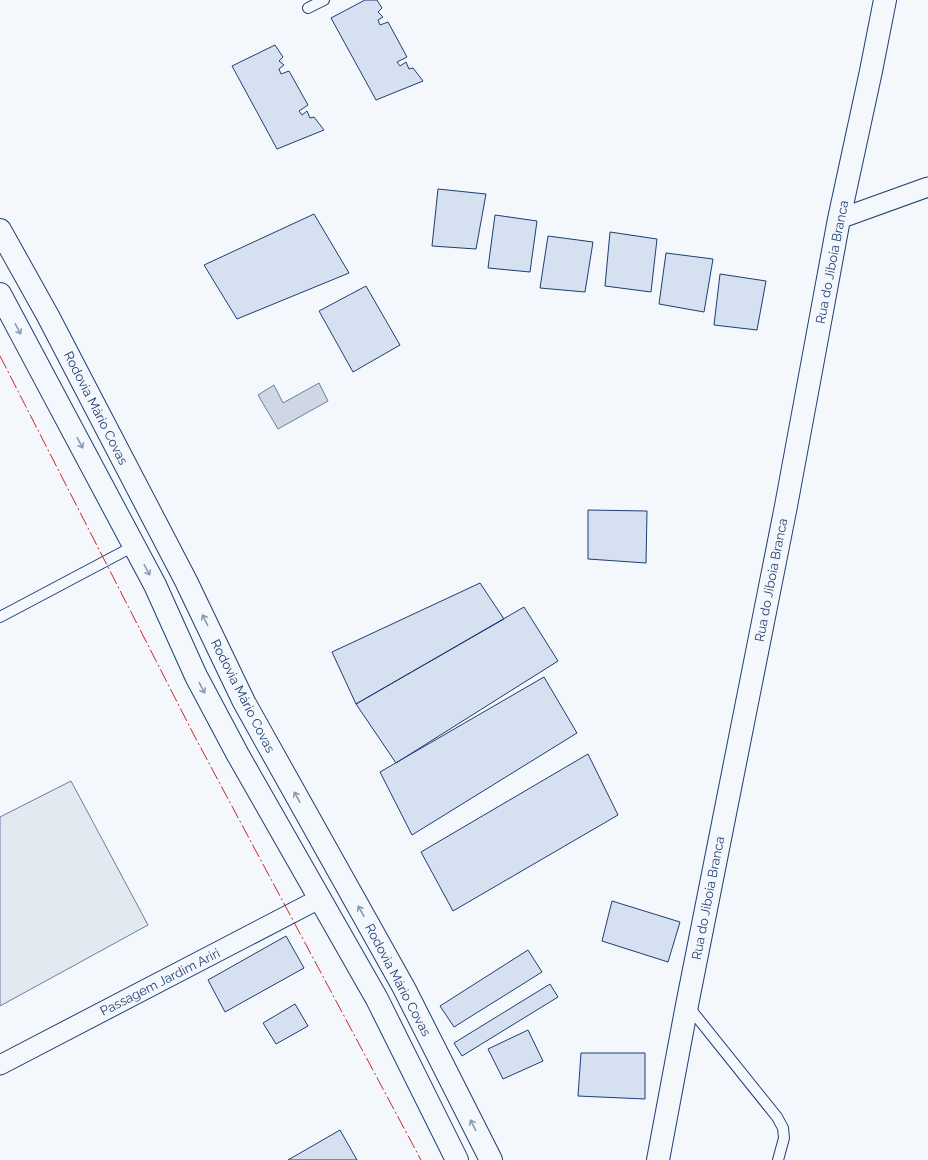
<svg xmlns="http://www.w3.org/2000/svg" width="928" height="1160" viewBox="0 0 928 1160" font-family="Raleway,sans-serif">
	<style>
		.green { fill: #e3e9f0; stroke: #687fa3 }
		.water { fill: #cfd7e4; stroke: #687fa3 }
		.building { fill: #d5e0f0; stroke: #1d3f73 }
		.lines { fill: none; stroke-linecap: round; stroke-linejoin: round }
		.service-casing { stroke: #1d3f73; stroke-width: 12 }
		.minor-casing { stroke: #1d3f73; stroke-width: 21 }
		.secondary-casing { stroke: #1d3f73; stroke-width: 24 }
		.primary-casing { stroke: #1d3f73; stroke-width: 24 }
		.service { stroke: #f4f7fb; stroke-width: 10 }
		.minor { stroke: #f4f7fb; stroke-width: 19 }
		.secondary { stroke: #f4f7fb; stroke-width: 22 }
		.primary { stroke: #f4f7fb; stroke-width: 22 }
		.power { stroke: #c62828; stroke-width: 1; stroke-dasharray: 14 3 2 3; stroke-linecap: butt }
		.oneway { stroke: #889bb7 }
		.labels { text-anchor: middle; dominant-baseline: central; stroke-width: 3; stroke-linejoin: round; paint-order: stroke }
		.street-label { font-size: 13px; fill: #1d3f73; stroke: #f4f7fb }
	</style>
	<rect width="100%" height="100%" fill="#f4f7fb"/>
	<!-- green -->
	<path class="green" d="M71,781L148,925L0,1006V817Z"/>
	<!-- water -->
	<path class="water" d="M319,383L328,401L278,429L258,395L274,385L283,403Z"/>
	<!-- building -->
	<path class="building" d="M365,0H377L382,8L378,12L383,17L378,20L380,25L388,22L407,57L397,62L400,66L406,62L409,69L413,68L423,81L376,100L331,18Z
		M275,45L283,57L279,61L284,65L279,69L281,74L289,71L308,105L299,111L302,115L307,111L310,118L314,117L324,130L277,149L232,66Z
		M438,189L486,194L476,249L432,246Z
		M314,214L349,273L237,319L204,265Z
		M495,215L537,221L530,272L488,268Z
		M610,232L657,239L651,292L605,286Z
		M548,236L593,242L585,292L540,288Z
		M666,253L713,259L704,312L659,304Z
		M720,274L766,281L757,330L714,325Z
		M366,286L400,345L353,372L319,311Z
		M588,510L647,511L646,563L588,559Z
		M480,583L504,619L356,704L332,652Z
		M524,607L558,661L396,763L356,704Z
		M544,677L577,733L412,835L380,772Z
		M588,754L618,815L453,911L421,852Z
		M612,901L680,922L668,962L602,941Z
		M286,936L304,968L225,1012L208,980Z
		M528,950L542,972L454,1027L440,1006Z
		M550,984L558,997L462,1056L454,1043Z
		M295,1004L308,1026L276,1044L263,1023Z
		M528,1030L543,1061L503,1079L488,1049Z
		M581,1053H645V1099L578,1096Z
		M340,1130L357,1160H288Z"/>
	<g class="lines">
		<!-- service casing -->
		<g class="service-casing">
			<path id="service" d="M308,8L324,0
				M0,617L134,546
				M688,1006L777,1117L783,1128L784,1138L778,1160"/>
		</g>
		<!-- minor casing -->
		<g class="minor-casing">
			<path id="minor" d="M839,219L928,187
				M0,1065L319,899"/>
		</g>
		<!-- secondary casing -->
		<g class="secondary-casing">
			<path id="secondary" d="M658,1160L687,1005L786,506L839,219L871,71L885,0"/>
		</g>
		<!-- primary casing -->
		<g class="primary-casing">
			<path id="primary" d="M0,230L48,316L186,581L244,702L404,988L491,1160
				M0,294L155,585L196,676L238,755L377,999L457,1160"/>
		</g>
		<!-- service -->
		<use href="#service" class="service"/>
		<!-- minor -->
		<use href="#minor" class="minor"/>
		<!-- secondary -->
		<use href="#secondary" class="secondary"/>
		<!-- primary -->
		<use href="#primary" class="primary"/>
		<!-- power -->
		<path class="power" d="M0,356L195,737L421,1160"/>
	</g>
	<!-- one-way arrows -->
	<defs><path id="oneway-shaft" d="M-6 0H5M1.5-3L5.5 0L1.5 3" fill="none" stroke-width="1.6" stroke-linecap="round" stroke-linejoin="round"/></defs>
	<g class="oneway">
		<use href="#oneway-shaft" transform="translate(18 329) rotate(62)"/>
		<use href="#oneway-shaft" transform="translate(80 443) rotate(62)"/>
		<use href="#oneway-shaft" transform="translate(147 570) rotate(62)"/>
		<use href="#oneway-shaft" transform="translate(205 620) rotate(-116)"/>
		<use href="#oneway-shaft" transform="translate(202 688) rotate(63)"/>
		<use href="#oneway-shaft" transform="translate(297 797) rotate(-119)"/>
		<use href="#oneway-shaft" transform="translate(361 911) rotate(-119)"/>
		<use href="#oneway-shaft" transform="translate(473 1125) rotate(-117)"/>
	</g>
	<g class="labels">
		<!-- street labels -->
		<g class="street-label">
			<text transform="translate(832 262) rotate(-79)">Rua do Jiboia Branca</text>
			<text transform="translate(96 408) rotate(63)">Rodovia Mário Covas</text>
			<text transform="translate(771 580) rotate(-79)">Rua do Jiboia Branca</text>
			<text transform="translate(243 696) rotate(63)">Rodovia Mário Covas</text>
			<text transform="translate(708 898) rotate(-79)">Rua do Jiboia Branca</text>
			<text transform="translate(398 980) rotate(62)">Rodovia Mário Covas</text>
			<text transform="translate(160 982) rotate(-27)">Passagem Jardim Ariri</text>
		</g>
	</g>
</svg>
